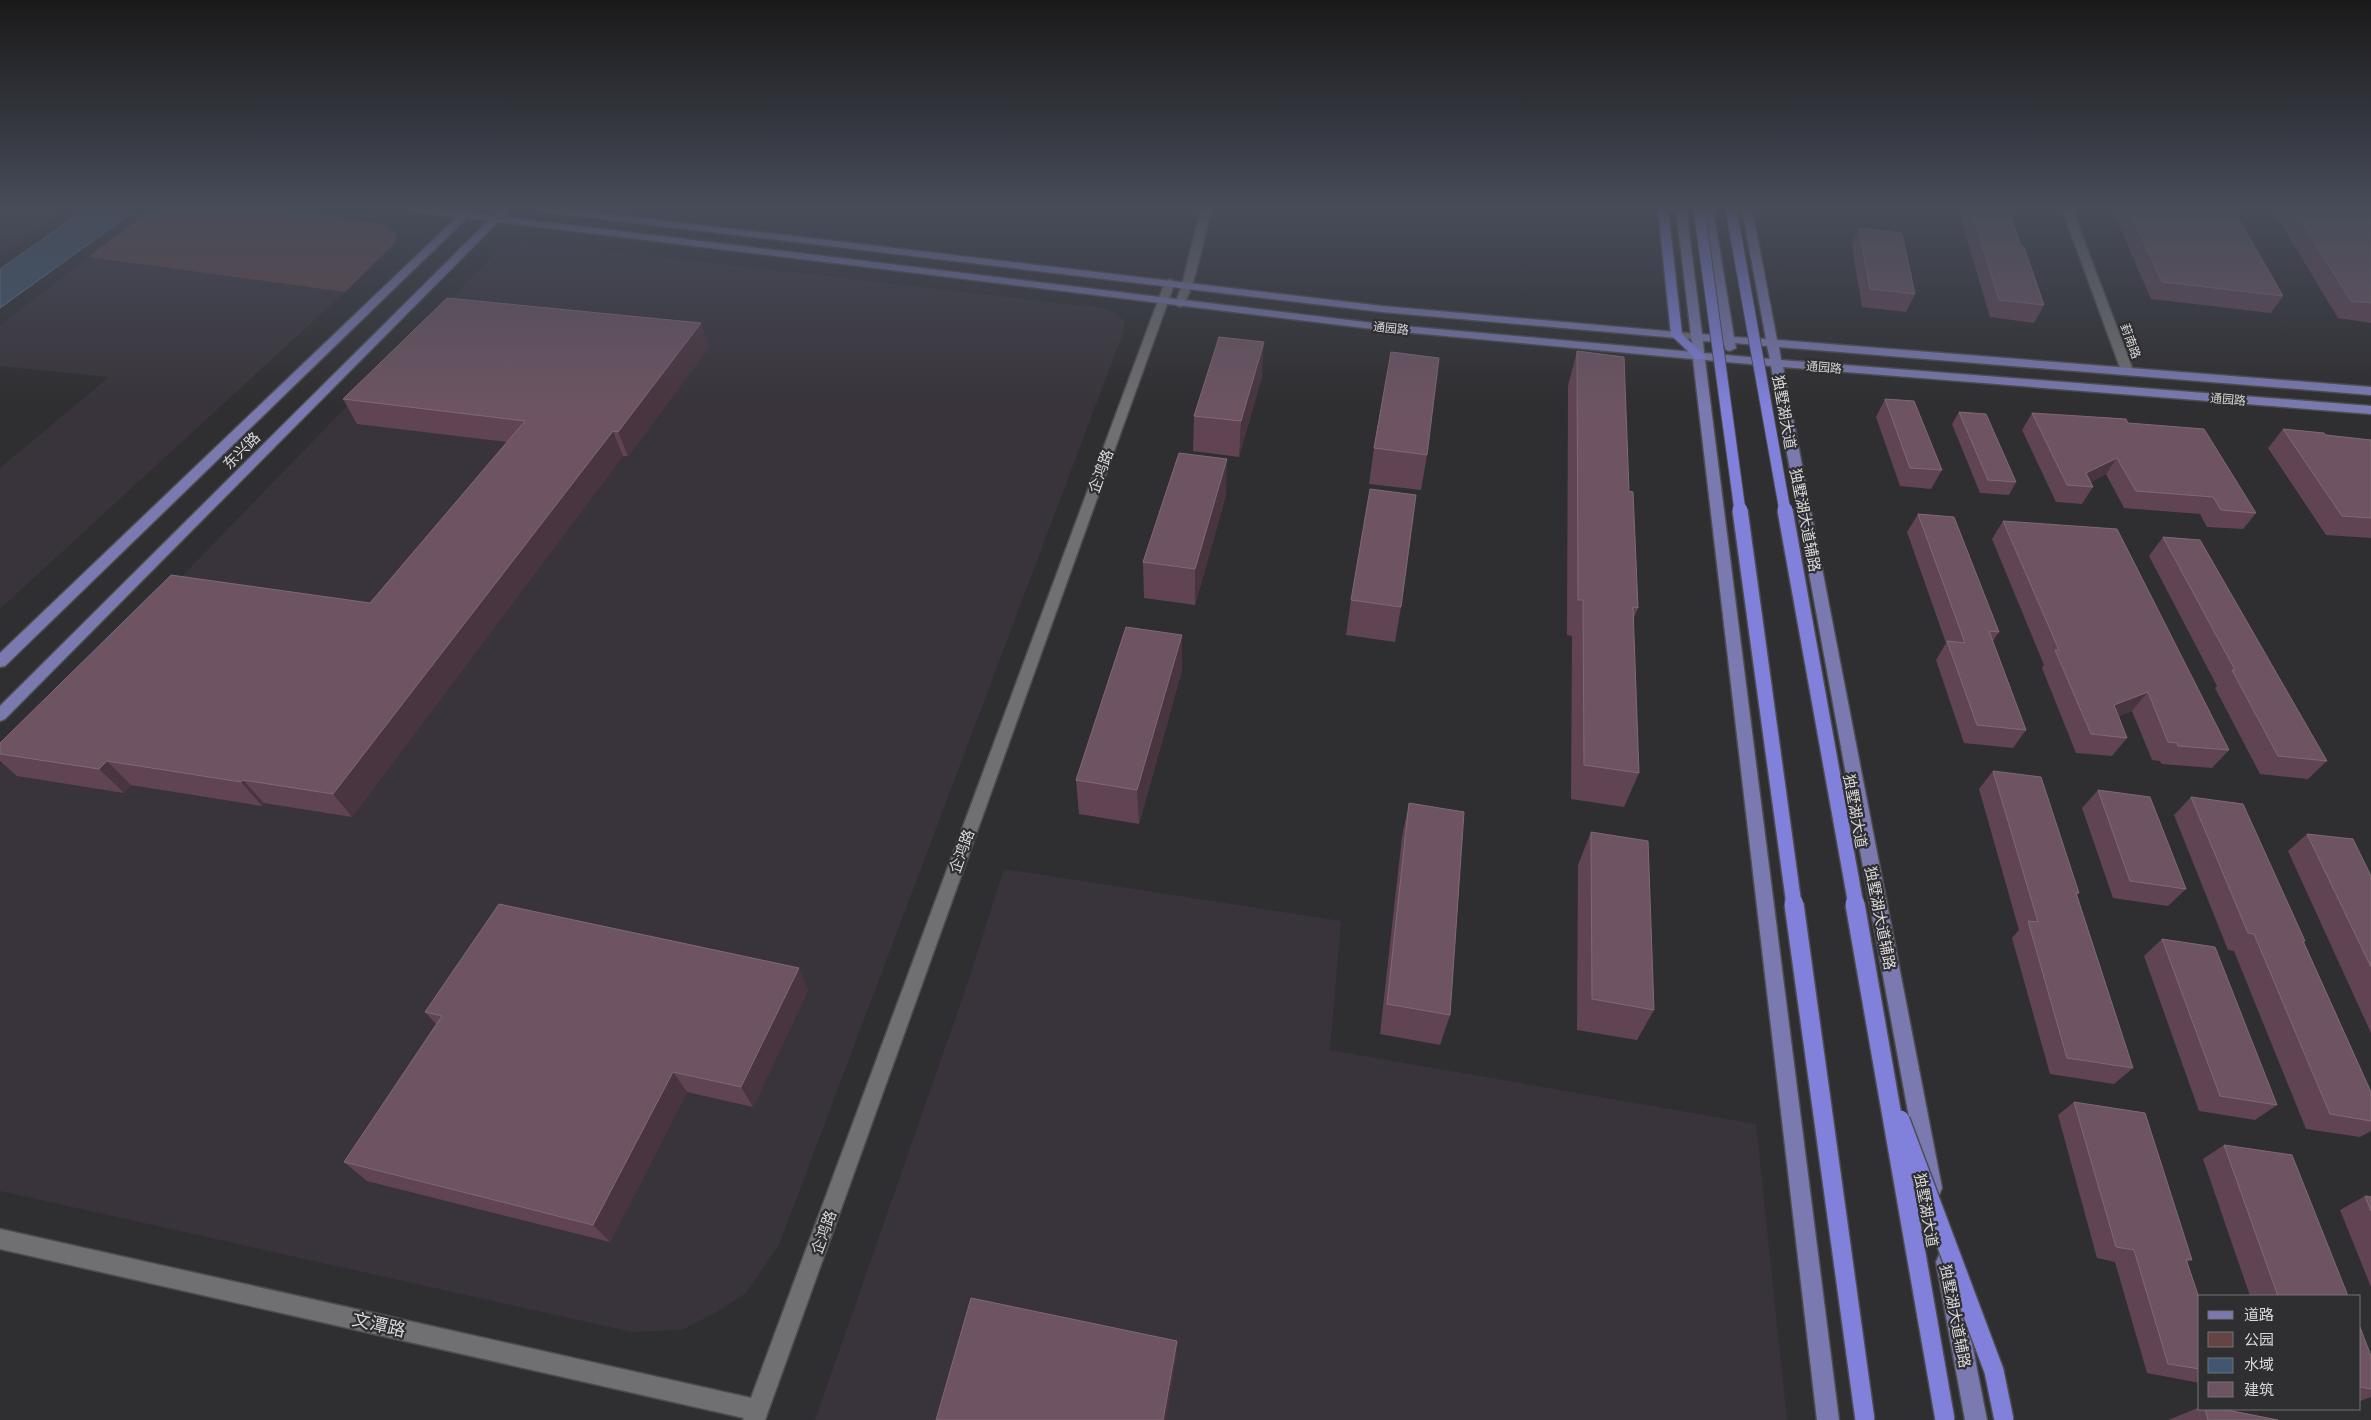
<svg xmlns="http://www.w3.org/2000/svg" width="2371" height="1420" viewBox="0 0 2371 1420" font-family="'Golos Text','Noto Sans SC',sans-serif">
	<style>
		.built { fill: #39343b }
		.green { fill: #654446 }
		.water { fill: #3f5770; stroke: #6d7e90 }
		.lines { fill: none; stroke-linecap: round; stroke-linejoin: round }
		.street-casing { stroke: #4d4c4e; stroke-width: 3 }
		.secondary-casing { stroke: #4d4c4e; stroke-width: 3 }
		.primary-casing { stroke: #4d4c4e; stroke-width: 3 }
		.highway-casing { stroke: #4d4c4e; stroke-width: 3 }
		.street { fill: #706f71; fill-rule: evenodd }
		.secondary { fill: #706f71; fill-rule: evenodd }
		.primary { fill: #7a7ab1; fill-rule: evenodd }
		.highway { fill: #8181dc; fill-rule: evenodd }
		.highway-bridge-far2-casing { stroke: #4d4c4e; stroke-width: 13; stroke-linecap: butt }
		.highway-bridge-far1-casing { stroke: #4d4c4e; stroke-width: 18; stroke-linecap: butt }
		.highway-bridge-casing { stroke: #4d4c4e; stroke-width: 22; stroke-linecap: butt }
		.highway-bridge-far2 { stroke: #8181dc; stroke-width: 11 }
		.highway-bridge-far1 { stroke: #8181dc; stroke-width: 15 }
		.highway-bridge { stroke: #8181dc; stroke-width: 19 }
		.wall { fill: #614454 }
		.shaded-wall { fill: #483540 }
		.building { fill: #6e5462; stroke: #7f6975 }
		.labels { text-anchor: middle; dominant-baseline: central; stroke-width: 4.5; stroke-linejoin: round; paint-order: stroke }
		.far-street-label { font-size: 12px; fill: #d9d8da; stroke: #2f2e30 }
		.street-label { font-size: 15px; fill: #d9d8da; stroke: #2f2e30 }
		.near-street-label { font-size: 18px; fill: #d9d8da; stroke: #2f2e30 }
	</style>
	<rect width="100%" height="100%" fill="#2f2e30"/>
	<!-- built -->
	<path class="built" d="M0,209H68L0,256Z
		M524,241L1101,308L1116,314L1125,321L1123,333L779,1245L746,1293L717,1312L682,1330L632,1332L0,1191V764L502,246Z
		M88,257L345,292L0,609V468L109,377L0,366V326Z
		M1004,869L1341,921L1330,1050L1756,1124L1787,1420H815L966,988Z"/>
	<!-- green -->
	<path class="green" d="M152,209H279L384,224L397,234L396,242L345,292L88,257Z"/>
	<!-- water -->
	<path class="water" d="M86,209H137L0,308V269Z"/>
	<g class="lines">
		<!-- street casing -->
		<g class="street-casing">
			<path id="street" d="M1201,209H1211C1207,224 1192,304 1180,307L1175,304L1182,285Z
				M2062,209H2072L2133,370L2131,372L2127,373L2121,370Z"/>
		</g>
		<!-- secondary casing -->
		<g class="secondary-casing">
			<path id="secondary" d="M1170,279L1175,282L765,1420H743L744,1418L0,1249V1229L751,1398L1165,282Z
				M1677,332L1697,334L1703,337L1697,340L1673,337L1671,335Z"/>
		</g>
		<!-- primary casing -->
		<g class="primary-casing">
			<path id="primary" d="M410,209H437L462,212L465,209H472L474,211L473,213L494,216L501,209H511L504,217L1381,324L1693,352L1676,209H1686L1702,334L1722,336L1703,209H1713L1734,337L1766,339L1742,209H1752L1777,340L2371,387V395L1779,347L1781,360L2371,406V414L1783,367L1942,1188L1939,1195L1932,1198L1925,1195L1922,1188L1771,366L1705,360L1839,1420H1817L1693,359L1381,330L498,222L5,719L0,721V706L488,221L467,218L5,666L0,667V653L457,217L415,212ZM1703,341L1723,342L1726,350L1730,351L1736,348L1735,343L1767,346L1770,359L1704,353Z
				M538,209H566L1382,306L1677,332L1683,335L1677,338L1382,312L543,212Z
				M1946,1252L1953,1255L1956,1262L1987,1420H1965L1936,1262L1939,1255Z"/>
		</g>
		<!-- highway casing -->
		<g class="highway-casing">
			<path id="highway" d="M1658,209H1668L1682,334L1704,355L1706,357L1704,359H1696L1671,335Z"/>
		</g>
		<!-- street -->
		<use href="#street" class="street"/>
		<!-- secondary -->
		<use href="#secondary" class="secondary"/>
		<!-- primary -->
		<use href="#primary" class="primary"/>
		<!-- highway -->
		<use href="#highway" class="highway"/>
		<!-- highway-bridge-far2 casing -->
		<g class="highway-bridge-far2-casing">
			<path id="highway-bridge-far2" d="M1699,209L1740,511
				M1731,209L1785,511"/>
		</g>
		<!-- highway-bridge-far1 casing -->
		<g class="highway-bridge-far1-casing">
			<path id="highway-bridge-far1" d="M1740,510L1794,905
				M1785,510L1856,905"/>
		</g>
		<!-- highway-bridge casing -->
		<g class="highway-bridge-casing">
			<path id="highway-bridge" d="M1794,904L1865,1420
				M1855,904L1945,1420
				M1900,1120L1994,1371L2004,1420"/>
		</g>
		<!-- highway-bridge-far2 -->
		<use href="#highway-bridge-far2" class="highway-bridge-far2"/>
		<!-- highway-bridge-far1 -->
		<use href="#highway-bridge-far1" class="highway-bridge-far1"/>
		<!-- highway-bridge -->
		<use href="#highway-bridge" class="highway-bridge"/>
	</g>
	<!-- wall -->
	<path class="wall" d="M1958,209H2008L2021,246L2044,305L2034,323L1990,317Z
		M2112,209H2233L2283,296L2271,313L2151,299Z
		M2272,209H2371V323L2338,318Z
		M1859,228L1915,294L1906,312L1862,307L1852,246Z
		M709,347L628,456H623L352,817L264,803L262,806L131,785L124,793L17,776L0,761V743L370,603L507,442L357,424L343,399Z
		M1577,351L1638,608L1633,620L1639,773L1624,807L1571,799L1572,636L1567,635L1568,386Z
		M1262,376L1239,457L1193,451L1194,416Z
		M1885,399L1942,470L1931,489L1900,486L1876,417Z
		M1959,412L2016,482L2009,495L1980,493L1952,424Z
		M2032,413L2128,423L2256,513L2243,529L2207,527L2200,514L2124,508L2106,474L2091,482L2093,487L2082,504L2056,502L2022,430Z
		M2283,429L2371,440V538L2326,535L2268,448Z
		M1374,448L1427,455L1421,490L1369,484Z
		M1226,495L1195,605L1144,598L1143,562Z
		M1918,514L1999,632L1993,641L2026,730L2013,748L1964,743L1936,660L1946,643L1907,532Z
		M2003,521L2229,750L2212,768L2162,764L2160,761L2152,760L2132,711L2119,716L2127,738L2112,756L2076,753L2042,668L2044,665L1992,539Z
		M2163,537L2327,761L2308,779L2260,774L2215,688L2217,686L2149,556Z
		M1351,600L1401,607L1395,642L1346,635Z
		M1182,635V670L1139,824L1079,814L1076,780Z
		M1993,771L2079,893L2077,895L2133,1068L2114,1084L2050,1074L2012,938L2019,930L1979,789Z
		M2098,790L2186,889L2168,906L2113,898L2082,808Z
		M2191,797L2305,941L2304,942L2371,1092V1131L2360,1137L2306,1129L2234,951L2228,950L2174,815Z
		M1409,803L1450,1015L1440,1045L1380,1034L1402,837Z
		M1591,832L1654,1010L1637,1040L1577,1030L1578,865Z
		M2307,834L2371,876V1033L2288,851Z
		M2162,939L2277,1105L2255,1120L2199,1111L2144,956Z
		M808,990L753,1107L687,1092L610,1242L367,1181L344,1162L436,1024L425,1012Z
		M2074,1102L2192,1260L2187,1262L2200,1301V1383L2147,1373L2115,1262L2097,1258L2058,1115Z
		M2224,1145L2348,1296H2250L2203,1159Z
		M2365,1196L2371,1197V1287L2340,1210Z
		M2360,1327L2371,1356V1397L2360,1401Z
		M2200,1407V1409H2222L2278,1420H2168Z"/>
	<!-- shaded-wall -->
	<path class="shaded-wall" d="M701,323L709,347L628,456L618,432Z
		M1264,342L1262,376L1239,457L1241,421Z
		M613,431L623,456L352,817L333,794Z
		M2117,458L2106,474L2082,487L2086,473Z
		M1227,459L1226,495L1195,605V569Z
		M1182,635V670L1139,824L1137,790Z
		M2148,692L2132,711L2099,724L2114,705Z
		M107,761L131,785L124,793L99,769Z
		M243,780L264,803L262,806L241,782Z
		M799,968L808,990L753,1107L741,1087Z
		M673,1072L687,1092L610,1242L593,1225Z
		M1177,1341V1356L1166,1420H1163Z"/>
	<!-- building -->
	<path class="building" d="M1971,209H2008L2021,246L2024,247L2044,305L1999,300Z
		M2129,209H2233L2283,296L2162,282Z
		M2294,209H2371V303L2351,301Z
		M1859,228L1902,233L1915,294L1870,289Z
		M447,298L701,323L618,432L613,431L333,794L243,780L241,782L107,761L99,769L0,754V743L171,575L370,603L525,421L343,399Z
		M1219,337L1264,342L1241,421L1194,416Z
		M1577,351L1624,357L1629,491L1633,492L1638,608L1633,607L1639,773L1584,765L1583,600H1578Z
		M1391,352L1439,358L1427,455L1374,448Z
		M1885,399L1914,401L1942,470L1910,468Z
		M1959,412L1986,414L2016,482L1988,480Z
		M2032,413L2126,419L2128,423L2204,429L2256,513L2221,510L2213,497L2136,491L2117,458L2086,473L2093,487L2067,485Z
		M2283,429L2324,433L2325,435L2371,440V518L2342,516Z
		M1179,453L1227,459L1195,569L1143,562Z
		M1370,489L1416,495L1401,607L1351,600Z
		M1918,514L1954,517L1999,632L1989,631L2026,730L1977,725L1947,641L1965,643Z
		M2003,521L2117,529L2229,750L2178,746L2177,743L2168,742L2148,692L2114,705L2127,738L2091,734L2055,650H2059Z
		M2163,537L2200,540L2327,761L2278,756L2232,670H2235Z
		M1126,627L1182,635L1137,790L1076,780Z
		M1993,771L2041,777L2079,893H2076L2133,1068L2067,1058L2028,921L2038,922Z
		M2098,790L2150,797L2186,889L2130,881Z
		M2191,797L2243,804L2305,941H2303L2371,1092V1121L2330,1114L2254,934L2248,933Z
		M1409,803L1464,812L1450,1015L1387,1004Z
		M1591,832L1648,841L1654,1010L1592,999Z
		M2307,834L2353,839L2371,876V967Z
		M499,904L799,968L741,1087L673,1072L593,1225L344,1162L442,1016L425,1012Z
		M2162,939L2215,947L2277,1105L2220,1096Z
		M2074,1102L2145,1113L2192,1260L2186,1259L2200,1301V1369L2168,1364L2134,1250L2116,1247Z
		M2224,1145L2292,1155L2348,1296H2278Z
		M2365,1196L2371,1197V1211Z
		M971,1298L1177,1341L1163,1420H936Z
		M2360,1327L2371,1356V1389L2360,1387Z
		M2205,1409H2222L2278,1420H2208Z"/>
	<!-- sky -->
	<linearGradient id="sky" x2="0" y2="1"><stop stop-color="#1a191a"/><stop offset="0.51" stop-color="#474c59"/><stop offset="1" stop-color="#474c59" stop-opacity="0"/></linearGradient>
	<rect width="2371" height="408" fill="url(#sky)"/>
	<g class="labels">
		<!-- far-street labels -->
		<g class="far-street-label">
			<text transform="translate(1391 328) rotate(6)">通园路</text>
			<text transform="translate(2131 341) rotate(70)">葑南路</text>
			<text transform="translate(1824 367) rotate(5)">通园路</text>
			<text transform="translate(2228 399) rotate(5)">通园路</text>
		</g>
		<!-- street labels -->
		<g class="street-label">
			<text transform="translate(1785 412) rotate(80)">独墅湖大道</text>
			<text transform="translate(241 450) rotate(-45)">东兴路</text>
			<text transform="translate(1100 471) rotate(-70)">企鸿路</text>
			<text transform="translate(1806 520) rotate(79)">独墅湖大道辅路</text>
			<text transform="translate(1856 811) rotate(80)">独墅湖大道</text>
			<text transform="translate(961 851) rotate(-70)">企鸿路</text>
			<text transform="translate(1881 918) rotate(79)">独墅湖大道辅路</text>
			<text transform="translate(1927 1210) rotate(80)">独墅湖大道</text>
			<text transform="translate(823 1232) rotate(-70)">企鸿路</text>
			<text transform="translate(1956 1316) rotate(79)">独墅湖大道辅路</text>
		</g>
		<!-- near-street labels -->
		<g class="near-street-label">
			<text transform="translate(379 1324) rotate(13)">文潭路</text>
		</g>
	</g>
	<!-- legend -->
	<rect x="2198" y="1295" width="162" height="115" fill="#2f2e30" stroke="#737274"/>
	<rect x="2208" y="1311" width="25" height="8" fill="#7a7ab1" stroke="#737274"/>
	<text x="2244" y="1320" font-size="15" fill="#d9d8da">道路</text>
	<rect x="2208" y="1332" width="25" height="15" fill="#654446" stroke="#737274"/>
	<text x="2244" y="1345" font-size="15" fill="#d9d8da">公园</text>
	<rect x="2208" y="1358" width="25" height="15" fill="#3f5770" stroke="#737274"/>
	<text x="2244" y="1370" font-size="15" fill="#d9d8da">水域</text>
	<rect x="2208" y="1382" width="25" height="15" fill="#6e5462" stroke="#737274"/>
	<text x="2244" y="1395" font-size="15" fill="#d9d8da">建筑</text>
</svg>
